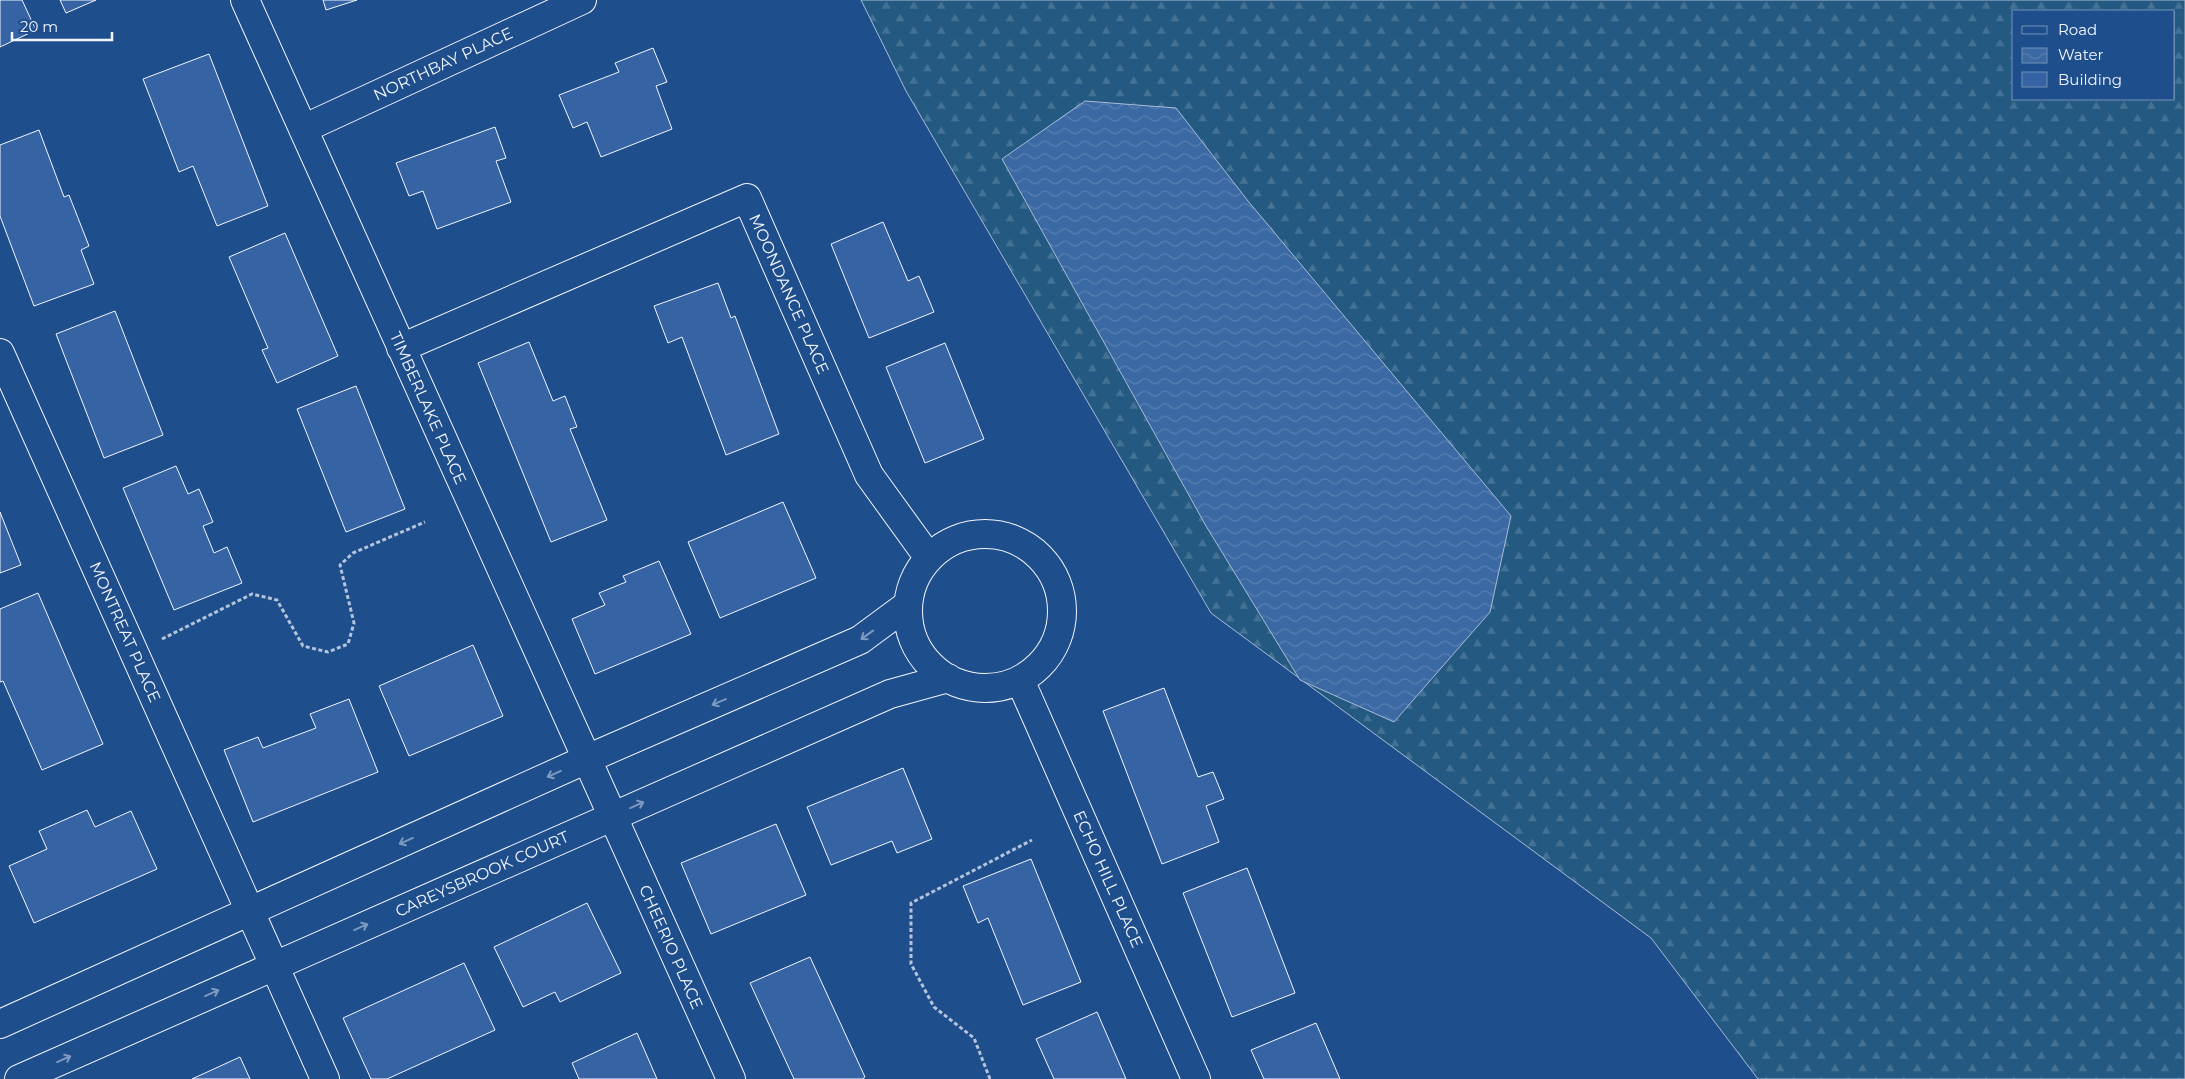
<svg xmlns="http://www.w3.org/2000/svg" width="2185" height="1079" viewBox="0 0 2185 1079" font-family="Montserrat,sans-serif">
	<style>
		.forest { fill: url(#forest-firs); stroke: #a8bbd7; fill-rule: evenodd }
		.water { fill: url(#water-waves); stroke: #a8bbd7 }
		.building { fill: #3563a3; stroke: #f2f6ff }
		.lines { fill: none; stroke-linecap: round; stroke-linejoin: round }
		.street-casing { stroke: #f2f6ff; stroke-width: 30 }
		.path { stroke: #b3c4dc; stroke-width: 3; stroke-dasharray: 4 2.5; stroke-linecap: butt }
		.street { stroke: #1f4e8c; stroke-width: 28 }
		.oneway { stroke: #7e9ac0 }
		.labels { text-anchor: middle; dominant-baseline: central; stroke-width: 4; stroke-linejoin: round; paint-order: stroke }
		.street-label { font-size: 16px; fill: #f2f6ff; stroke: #1f4e8c }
	</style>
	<defs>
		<pattern id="forest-firs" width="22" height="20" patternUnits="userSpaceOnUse" patternTransform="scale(1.25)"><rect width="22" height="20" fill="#245a82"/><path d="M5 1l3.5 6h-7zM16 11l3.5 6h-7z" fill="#447295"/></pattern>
		<pattern id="water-waves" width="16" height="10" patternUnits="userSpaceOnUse" patternTransform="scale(1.25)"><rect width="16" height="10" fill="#3b69a3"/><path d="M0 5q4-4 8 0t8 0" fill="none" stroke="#587fb1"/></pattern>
	</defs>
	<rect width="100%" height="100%" fill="#1f4e8c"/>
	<!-- forest -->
	<path class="forest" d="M861,0H2185V1079H1758L1651,938L1211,613L906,91ZM2014,11H2174V99H2014Z"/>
	<!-- water -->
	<path class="water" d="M1085,101L1176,108L1248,201L1511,516L1490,612L1394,722L1300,680L1206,526L1002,159Z"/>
	<!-- building -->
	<path class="building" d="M0,0H22L36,30L0,47Z
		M60,0H96L66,13Z
		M323,0H357L326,10Z
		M653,48L667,82L656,86L672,129L601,157L587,122L573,128L559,95L619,72L615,63Z
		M209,54L268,206L217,226L193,166L179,172L143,79Z
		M495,127L506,158L496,161L511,202L437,229L423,191L409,196L396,163Z
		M39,130L64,197L69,195L89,246L81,250L94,284L34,306L0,216V145Z
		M883,222L908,281L919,276L934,312L869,338L831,244Z
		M285,233L338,356L277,383L262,350L268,348L229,257Z
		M718,283L731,318L735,316L779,434L726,455L682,337L668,343L654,306Z
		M115,311L163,435L104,458L56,334Z
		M529,342L553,401L565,396L577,427L570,429L607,520L551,542L478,363Z
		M945,343L984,439L925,463L886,367Z
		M356,386L405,509L346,532L297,409Z
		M176,466L188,494L199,489L213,522L203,526L214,553L227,547L242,583L174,610L123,488Z
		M783,502L816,578L720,618L688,542Z
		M0,512L21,565L0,573Z
		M659,561L691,634L595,674L572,619L605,605L599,593L626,582L623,576Z
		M38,593L103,744L42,770L3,681L0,682V609Z
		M473,645L503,716L409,756L379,686Z
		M1164,688L1198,777L1213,772L1224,799L1206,806L1219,842L1162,864L1103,711Z
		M349,699L378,772L253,822L224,750L258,737L263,748L316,728L310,714Z
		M903,768L932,839L897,853L892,841L831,865L807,807Z
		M87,810L95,827L131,811L157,869L34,923L9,866L47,849L39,831Z
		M776,824L806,895L711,934L681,863Z
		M1031,859L1081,982L1023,1005L988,918L978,923L963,886Z
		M1247,868L1295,993L1232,1017L1183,893Z
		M587,903L621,973L560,1002L555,992L523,1007L494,947Z
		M810,957L865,1077L862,1079H794L750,983Z
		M464,963L495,1030L387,1079H371L343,1018Z
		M1097,1012L1126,1079H1054L1036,1039Z
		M1316,1023L1340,1079H1264L1251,1050Z
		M637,1033L657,1079H579L572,1063Z
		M240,1057L250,1079H192Z"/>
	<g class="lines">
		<!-- street casing -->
		<g class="street-casing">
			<path id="street" d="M245,0L731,1079
				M303,129L582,0
				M401,348L747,198L869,475L929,558
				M0,353L325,1079
				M908 611a77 77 0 1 1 154 0a77 77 0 1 1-154 0Z
				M1020,680L1196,1079
				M0,1024L587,759L860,640L906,606
				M19,1079L890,694L948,678"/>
		</g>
		<!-- path -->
		<path class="path" d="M162,639L252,594L277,600L303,646L328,652L348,644L354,623L340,565L353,553L425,522
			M990,1079L974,1038L934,1007L911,964V903L1032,840"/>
		<!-- street -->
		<use href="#street" class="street"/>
	</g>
	<!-- one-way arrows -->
	<defs><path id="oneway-shaft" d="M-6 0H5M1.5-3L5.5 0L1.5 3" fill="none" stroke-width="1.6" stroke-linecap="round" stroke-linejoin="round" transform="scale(1.25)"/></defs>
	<g class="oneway">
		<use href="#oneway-shaft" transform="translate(867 635) rotate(144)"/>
		<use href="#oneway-shaft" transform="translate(719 702) rotate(157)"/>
		<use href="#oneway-shaft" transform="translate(554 774) rotate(156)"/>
		<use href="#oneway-shaft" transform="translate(637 805) rotate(-24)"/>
		<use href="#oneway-shaft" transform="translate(406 841) rotate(156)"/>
		<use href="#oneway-shaft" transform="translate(361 927) rotate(-24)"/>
		<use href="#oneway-shaft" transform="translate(212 993) rotate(-24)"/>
		<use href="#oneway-shaft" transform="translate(64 1059) rotate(-24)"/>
	</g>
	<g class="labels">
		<!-- street labels -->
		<g class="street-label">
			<text transform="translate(443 64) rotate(-25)">NORTHBAY PLACE</text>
			<text transform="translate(789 294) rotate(66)">MOONDANCE PLACE</text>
			<text transform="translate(428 408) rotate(66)">TIMBERLAKE PLACE</text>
			<text transform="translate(125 632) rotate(66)">MONTREAT PLACE</text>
			<text transform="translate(482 874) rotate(-24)">CAREYSBROOK COURT</text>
			<text transform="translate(1108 879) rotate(66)">ECHO HILL PLACE</text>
			<text transform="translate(671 947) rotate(66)">CHEERIO PLACE</text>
		</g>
	</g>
	<!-- legend -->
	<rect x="2012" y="10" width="162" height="90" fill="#1f4e8c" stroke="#7391ba"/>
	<rect x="2022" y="26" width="25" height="8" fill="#1f4e8c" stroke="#7391ba"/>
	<text x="2058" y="35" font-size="15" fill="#f2f6ff">Road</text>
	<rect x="2022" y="48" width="25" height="15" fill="url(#water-waves)" stroke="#7391ba"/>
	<text x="2058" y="60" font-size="15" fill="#f2f6ff">Water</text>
	<rect x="2022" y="72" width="25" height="15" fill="#3563a3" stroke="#7391ba"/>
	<text x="2058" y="85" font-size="15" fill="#f2f6ff">Building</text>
	<!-- scale -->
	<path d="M12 32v8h100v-8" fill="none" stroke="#f2f6ff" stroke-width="2.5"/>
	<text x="20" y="32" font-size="15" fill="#f2f6ff" stroke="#1f4e8c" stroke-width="4" paint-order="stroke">20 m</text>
</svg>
